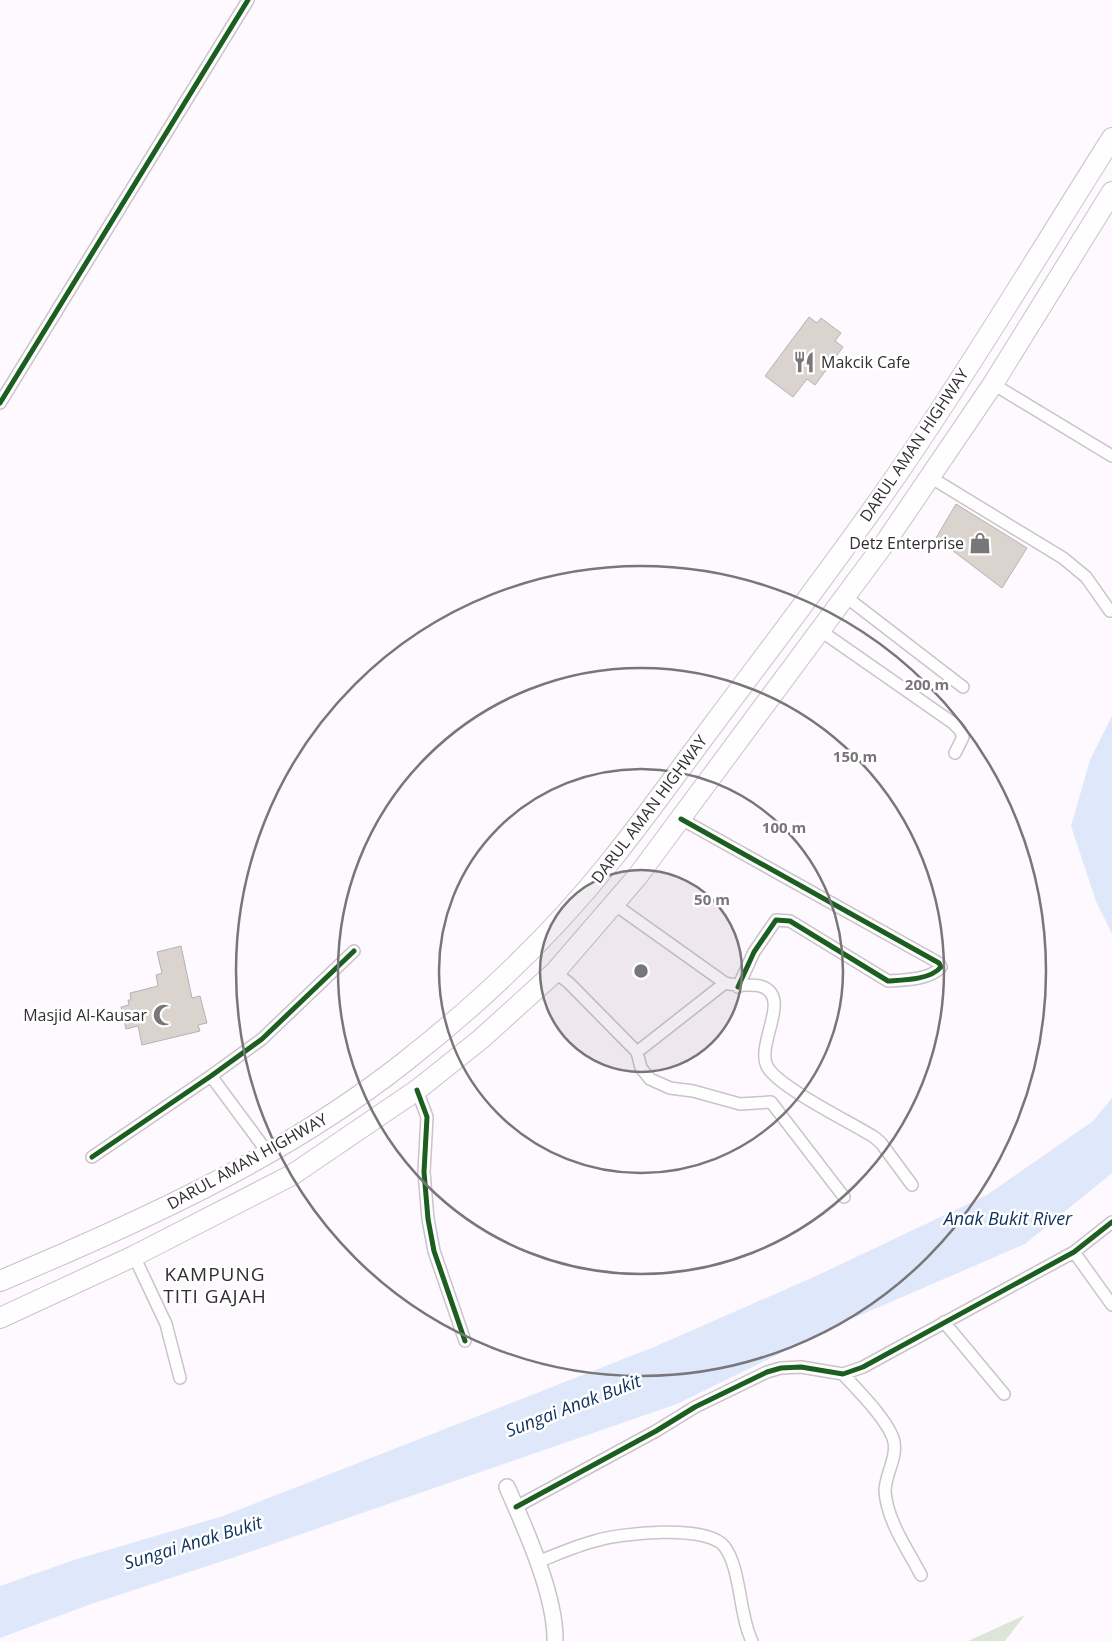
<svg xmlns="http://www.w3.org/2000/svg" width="1112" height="1641" viewBox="0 0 1112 1641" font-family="'Open Sans',sans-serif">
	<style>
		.green { fill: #dde5d8 }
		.water { fill: #dee8fa }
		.building { fill: #dbd3ce; stroke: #b5b2b3 }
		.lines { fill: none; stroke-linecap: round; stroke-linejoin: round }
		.minor-casing { stroke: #c8c4c8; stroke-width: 14 }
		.tertiary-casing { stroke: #c8c4c8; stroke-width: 18 }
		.trunk-casing { stroke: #c8c4c8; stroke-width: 22 }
		.minor { stroke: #fffeff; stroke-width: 11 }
		.tertiary { stroke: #fffeff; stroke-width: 15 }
		.trunk { stroke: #fffeff; stroke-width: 20 }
		.cycleway-casing { stroke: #fff; stroke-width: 8 }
		.cycleway { stroke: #1b5e20; stroke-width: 5 }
		.ring { fill: none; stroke: #797679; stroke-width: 2.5 }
		.labels { text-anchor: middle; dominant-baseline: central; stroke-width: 5; stroke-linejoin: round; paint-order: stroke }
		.poi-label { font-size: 16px; fill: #312f31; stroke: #fff; text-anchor: end }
		.street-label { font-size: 16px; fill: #312f31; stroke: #fff }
		.water-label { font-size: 18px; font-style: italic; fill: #0e325f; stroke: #fff }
		.quarter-label { font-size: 19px; letter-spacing: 1px; fill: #312f31; stroke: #fff }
		.centre { fill: #797679; stroke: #fff; stroke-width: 2.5 }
		.ring-label { font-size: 15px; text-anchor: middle; font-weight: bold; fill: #797679; stroke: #fff; stroke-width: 5; stroke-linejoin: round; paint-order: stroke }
	</style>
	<rect width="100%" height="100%" fill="#fef9fe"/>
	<!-- green -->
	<path class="green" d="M1025,1615L1005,1641H968Z"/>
	<!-- water -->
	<path class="water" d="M1112,716V934L1096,901L1071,826L1090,760Z
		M1112,1098V1173L1025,1244L842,1323L677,1404L235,1557L91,1604L0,1638V1586L74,1560L223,1516L654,1347L816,1276L987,1195L1093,1121Z"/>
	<!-- building -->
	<path class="building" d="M809,317L817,323L821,318L841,333L835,341L843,347L815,385L807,379L793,397L765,376Z
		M956,504L1027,548L1002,588L936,538Z
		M181,946L192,998L200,996L207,1023L198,1025L200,1031L142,1045L138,1026L126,1029L121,1007L129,1005L128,1000H131L130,993L158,986L156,975L162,973L157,952Z"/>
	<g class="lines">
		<!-- minor casing -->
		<g class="minor-casing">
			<path id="minor" d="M993,384L1112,456
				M0,403L248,0
				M930,477L1063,558L1086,577L1110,611
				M846,597L963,687
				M821,631L953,723L960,730L963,737L955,753
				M681,819L939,963L941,967C930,980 904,980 888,981L790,921L776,920L754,952L738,987
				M614,904L725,983C738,987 755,983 763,987C792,999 754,1046 768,1068C782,1089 850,1122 874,1137L881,1143L912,1185
				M555,972L569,983L637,1052L641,1068L650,1079L670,1088L693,1091L740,1104L771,1102L844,1197
				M637,1052L725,983
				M211,1076L268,1153
				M417,1090L427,1117L424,1172L428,1219L434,1251L465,1341
				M92,1157L211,1076L262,1039L354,951
				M1074,1252L1112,1305
				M134,1256L166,1324L180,1378
				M944,1322L1004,1394
				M843,1374C858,1391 885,1417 893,1438C899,1456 885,1474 885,1491C887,1521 908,1550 921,1575
				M516,1507L656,1431L695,1407L767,1372L781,1368L801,1367L843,1374L863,1367L1074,1252L1112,1222
				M537,1562C556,1555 575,1546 595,1541C620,1533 706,1524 724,1546C741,1567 739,1616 752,1641"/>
		</g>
		<!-- tertiary casing -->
		<g class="tertiary-casing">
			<path id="tertiary" d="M507,1487C525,1528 556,1596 555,1641"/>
		</g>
		<!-- trunk casing -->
		<g class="trunk-casing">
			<path id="trunk" d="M0,1281C140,1222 282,1158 402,1064C480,1003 552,935 613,858C649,813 682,766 716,721C780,635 845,551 905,463C977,357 1043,247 1112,138
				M0,1318L134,1256L292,1175L417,1090L481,1039L555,972L637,877L887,540L993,384L1112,192"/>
		</g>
		<!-- minor -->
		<use href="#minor" class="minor"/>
		<!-- tertiary -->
		<use href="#tertiary" class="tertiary"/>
		<!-- trunk -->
		<use href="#trunk" class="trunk"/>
		<!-- cycleway casing -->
		<g class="cycleway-casing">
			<path id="cycleway" d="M0,403L248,0
				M681,819L939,963L941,967C930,980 904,980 888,981L790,921L776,920L754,952L738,987
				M417,1090L427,1117L424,1172L428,1219L434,1251L465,1341
				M92,1157L211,1076L262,1039L354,951
				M516,1507L656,1431L695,1407L767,1372L781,1368L801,1367L843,1374L863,1367L1074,1252L1112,1222"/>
		</g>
		<!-- cycleway -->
		<use href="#cycleway" class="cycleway"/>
	</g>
	<!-- distance rings -->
	<circle cx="641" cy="971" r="101" fill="#797679" fill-opacity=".12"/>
	<g class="ring">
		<circle cx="641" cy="971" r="101"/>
		<circle cx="641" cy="971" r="202"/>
		<circle cx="641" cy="971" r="303"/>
		<circle cx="641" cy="971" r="405"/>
	</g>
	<!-- icons -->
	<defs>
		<g id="restaurant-bare" transform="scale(1.725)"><path d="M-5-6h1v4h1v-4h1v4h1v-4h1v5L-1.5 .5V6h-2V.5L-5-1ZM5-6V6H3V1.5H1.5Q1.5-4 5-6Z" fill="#797679" stroke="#fff" stroke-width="2.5" paint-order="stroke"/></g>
		<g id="shop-bare" transform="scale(1.725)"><path d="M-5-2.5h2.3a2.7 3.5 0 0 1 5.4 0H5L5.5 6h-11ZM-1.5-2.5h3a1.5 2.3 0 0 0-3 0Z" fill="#797679" stroke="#fff" stroke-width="2.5" paint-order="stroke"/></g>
		<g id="mosque-bare" transform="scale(1.725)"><path d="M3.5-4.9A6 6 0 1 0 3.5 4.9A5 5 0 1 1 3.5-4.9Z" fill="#797679" stroke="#fff" stroke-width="2.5" paint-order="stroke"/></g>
	</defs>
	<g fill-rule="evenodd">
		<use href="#restaurant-bare" x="804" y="362"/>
		<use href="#shop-bare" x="980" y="543"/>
		<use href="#mosque-bare" x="164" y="1015"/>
	</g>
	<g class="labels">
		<!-- poi labels -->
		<g class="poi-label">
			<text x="821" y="362" text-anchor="start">Makcik Cafe</text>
			<text x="964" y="543">Detz Enterprise</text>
			<text x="147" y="1015">Masjid Al-Kausar</text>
		</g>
		<!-- street labels -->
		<g class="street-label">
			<text transform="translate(914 445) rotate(-56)">DARUL AMAN HIGHWAY</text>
			<text transform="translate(649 809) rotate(-53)">DARUL AMAN HIGHWAY</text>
			<text transform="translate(247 1161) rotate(-29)">DARUL AMAN HIGHWAY</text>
		</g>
		<!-- water labels -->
		<g class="water-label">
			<text x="1008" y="1218">Anak Bukit River</text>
			<text transform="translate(573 1405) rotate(-21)">Sungai Anak Bukit</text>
			<text transform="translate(193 1542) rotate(-17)">Sungai Anak Bukit</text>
		</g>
		<!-- quarter labels -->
		<g class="quarter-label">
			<text x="215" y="1274">KAMPUNG<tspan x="215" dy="22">TITI GAJAH</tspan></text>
		</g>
	</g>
	<circle cx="641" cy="971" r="8" class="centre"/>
	<g class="ring-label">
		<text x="927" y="690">200 m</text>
		<text x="855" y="762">150 m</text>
		<text x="784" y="833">100 m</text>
		<text x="712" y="905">50 m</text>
	</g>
</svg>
